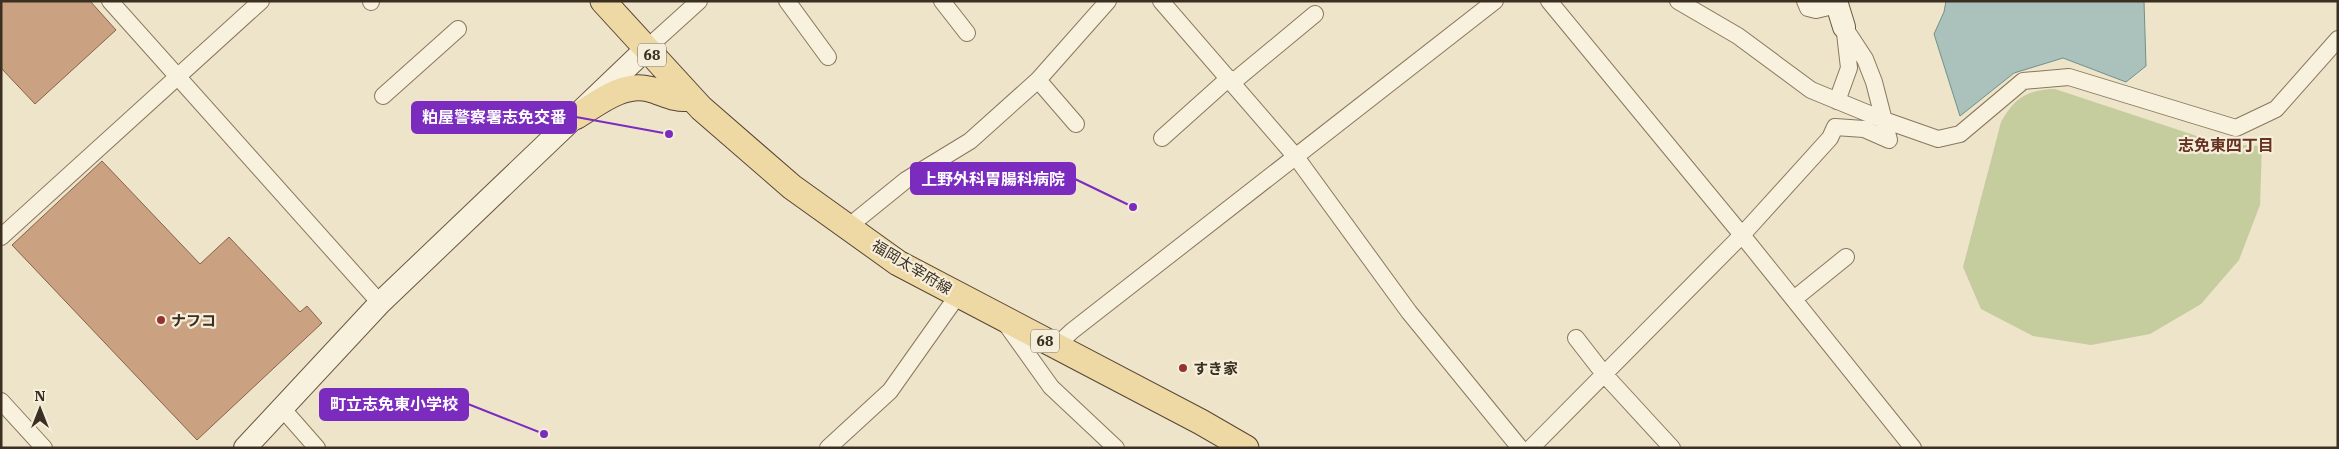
<svg xmlns="http://www.w3.org/2000/svg" width="2339" height="449" viewBox="0 0 2339 449" font-family="'IBM Plex Serif','Noto Sans JP',serif">
	<style>
		.green { fill: #c5cc9e }
		.water { fill: #abc2bc; stroke: #71918a }
		.building { fill: #caa282; stroke: #886246 }
		.lines { fill: none; stroke-linecap: round; stroke-linejoin: round }
		.street-casing { stroke: #8a775f; stroke-width: 18 }
		.secondary-casing { stroke: #6c5842; stroke-width: 24 }
		.primary-casing { stroke: #584533; stroke-width: 27 }
		.street { stroke: #f8f1de; stroke-width: 16 }
		.secondary { stroke: #f8f1de; stroke-width: 22 }
		.primary { stroke: #eed9a5; stroke-width: 25 }
		.poi-dot { fill: #963332; stroke: #f5eeda; stroke-width: 2 }
		.labels { text-anchor: middle; dominant-baseline: central; stroke-width: 4.5; stroke-linejoin: round; paint-order: stroke }
		.shield { fill: #f5eeda; stroke: #736859; stroke-width: 1 }
		.shield-label { font-size: 14px; font-weight: bold; fill: #3b2f22 }
		.street-label { font-size: 15px; fill: #3b2f22; stroke: #f5eeda }
		.poi-label { font-size: 15px; font-weight: bold; fill: #3b2f22; stroke: #f5eeda; text-anchor: start }
		.neighbourhood-label { font-size: 16px; font-weight: bold; fill: #663323; stroke: #f5eeda }
		.leader { fill: none; stroke: #7b2cbf; stroke-width: 2 }
		.callout-dot { fill: #7b2cbf; stroke: #f5eeda; stroke-width: 2 }
		.callout { fill: #7b2cbf; stroke: #7b2cbf; stroke-width: 2 }
		.callout-label { font-size: 16px; text-anchor: middle; font-weight: bold; fill: #fff }
	</style>
	<rect width="100%" height="100%" fill="#ede4ca"/>
	<!-- green -->
	<path class="green" d="M2055,89L2221,144L2262,146L2260,205L2239,260L2201,304L2150,334L2091,345L2033,336L1981,309L1963,267L2001,122C2015,97 2027,90 2055,89Z"/>
	<!-- water -->
	<path class="water" d="M1946,1H2144L2146,66L2126,82L2063,58L2014,73L1960,116L1934,34L1944,12Z"/>
	<!-- building -->
	<path class="building" d="M1,1H90L116,30L35,104L1,68Z
		M102,161L200,264L229,237L300,312L307,306L322,323L197,440L12,245Z"/>
	<g class="lines">
		<!-- street casing -->
		<g class="street-casing">
			<path id="street" d="M110,1L380,303
				M371,1V2
				M787,1L828,57
				M942,1L967,33
				M1161,1L1296,157L1409,312L1520,448
				M1549,1L1742,235L1913,448
				M1678,1L1738,36L1811,90L1884,120L1938,139L1960,134L2023,81L2069,77L2236,128L2276,109L2338,39
				M1805,1L1808,8L1816,10L1837,5
				M646,49L699,1
				M1038,80L1076,124
				M1233,82L1315,14
				M383,96L458,29
				M1837,101L1849,68L1845,33
				M1162,138L1229,78
				M848,227L906,180L970,141L1038,80L1108,1
				M1,237L261,1
				M1794,299L1846,257
				M1006,324L1051,387L1116,448
				M1576,338L1604,374L1672,448
				M1056,346L1072,331L1495,1
				M1,401L44,448
				M281,407L317,448
				M828,448L890,391L958,295
				M1531,448L1742,235L1830,138L1835,127L1864,129L1889,140L1874,82L1865,59L1844,27"/>
		</g>
		<!-- secondary casing -->
		<g class="secondary-casing">
			<path id="secondary" d="M1836,1L1844,27
				M245,448L380,303L646,49"/>
		</g>
		<!-- primary casing -->
		<g class="primary-casing">
			<path id="primary" d="M603,1L701,108L792,187L898,263L1201,422L1246,448
				M575,117C596,105 622,82 649,89C662,92 676,101 689,98"/>
		</g>
		<!-- street -->
		<use href="#street" class="street"/>
		<!-- secondary -->
		<use href="#secondary" class="secondary"/>
		<!-- primary -->
		<use href="#primary" class="primary"/>
	</g>
	<!-- markers -->
	<g class="poi-dot">
		<circle cx="161" cy="320" r="5"/>
		<circle cx="1183" cy="368" r="5"/>
	</g>
	<g class="labels">
		<!-- shield labels -->
		<g class="shield">
			<rect x="638" y="43.5" width="28" height="23" rx="4"/>
			<rect x="1031" y="329.5" width="28" height="23" rx="4"/>
		</g>
		<g class="shield-label">
			<text x="652" y="55">68</text>
			<text x="1045" y="341">68</text>
		</g>
		<!-- street labels -->
		<g class="street-label">
			<text transform="translate(912 267) rotate(31)">福岡太宰府線</text>
		</g>
		<!-- poi labels -->
		<g class="poi-label">
			<text x="171" y="320">ナフコ</text>
			<text x="1193" y="368">すき家</text>
		</g>
		<!-- neighbourhood labels -->
		<g class="neighbourhood-label">
			<text x="2226" y="145">志免東四丁目</text>
		</g>
	</g>
	<!-- callouts -->
	<path class="leader" d="M669 134L576 117M1133 207L1075 179M544 434L468 404"/>
	<g class="callout-dot">
		<circle cx="669" cy="134" r="5"/>
		<circle cx="1133" cy="207" r="5"/>
		<circle cx="544" cy="434" r="5"/>
	</g>
	<g class="callout">
		<rect x="412" y="102" width="164" height="31" rx="5"/>
		<rect x="911" y="163" width="164" height="31" rx="5"/>
		<rect x="320" y="389" width="148" height="31" rx="5"/>
	</g>
	<g class="callout-label">
		<text x="494" y="123">粕屋警察署志免交番</text>
		<text x="993" y="185">上野外科胃腸科病院</text>
		<text x="394" y="410">町立志免東小学校</text>
	</g>
	<!-- border -->
	<rect width="2339" height="449" fill="none" stroke="#3b2f22" stroke-width="5"/>
	<!-- north arrow -->
	<g transform="translate(40 409)" stroke="#f5eeda" stroke-width="4" paint-order="stroke">
	<path d="M0-4L9 19L0 12L-9 19Z" fill="#3b2f22"/>
	<text y="-8" font-size="14" font-weight="bold" text-anchor="middle" fill="#3b2f22">N</text>
	</g>
</svg>
